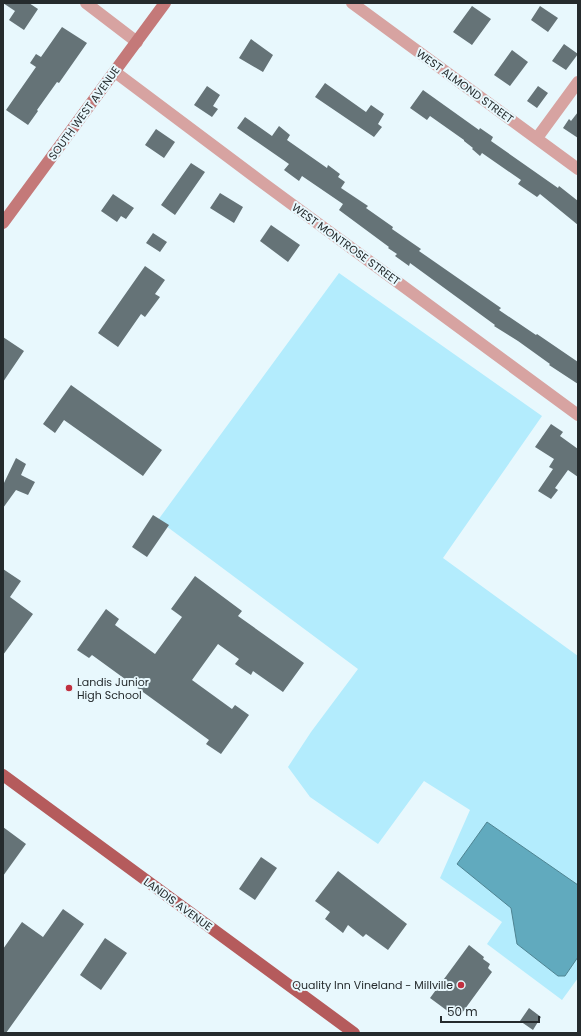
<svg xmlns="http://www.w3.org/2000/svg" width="581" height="1036" viewBox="0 0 581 1036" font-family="Poppins,sans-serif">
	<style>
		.green { fill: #b3ecfd }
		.water { fill: #61aabe; stroke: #4f8492 }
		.building { fill: #657377 }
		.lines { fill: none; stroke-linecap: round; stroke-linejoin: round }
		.street { stroke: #d7a3a1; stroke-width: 12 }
		.secondary { stroke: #c47979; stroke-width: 12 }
		.primary { stroke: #b55b5c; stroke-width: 12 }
		.poi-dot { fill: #c0303f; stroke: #e8f8fd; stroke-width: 1.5 }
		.labels { text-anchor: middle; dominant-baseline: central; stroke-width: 4; stroke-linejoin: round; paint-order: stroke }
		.street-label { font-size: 11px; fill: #252b2d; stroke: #e8f8fd }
		.poi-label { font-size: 11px; fill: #252b2d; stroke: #e8f8fd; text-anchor: start }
	</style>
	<rect width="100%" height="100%" fill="#e8f8fd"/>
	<!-- green -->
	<path class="green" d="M339,273L542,416L443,558L578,656V978L562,1000L487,944L502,922L440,878L470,810L424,781L378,844L310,797L288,767L311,732L358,669L158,520Z"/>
	<!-- water -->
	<path class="water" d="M487,822L578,885V957L565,976H558L517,944L511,908L457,864Z"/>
	<!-- building -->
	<path class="building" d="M3,3H29L38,9L24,30L9,20L15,11Z
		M472,6L491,19L472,45L453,32Z
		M540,6L558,18L548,32L531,20Z
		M62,27L87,43L59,83L57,82L37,110L38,111L28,125L6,110L36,67L30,63L36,54L41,57Z
		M251,39L273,55L263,72L239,58Z
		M564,44L578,54L566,70L552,61Z
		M512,50L528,62L510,86L494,75Z
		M325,83L366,112L371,105L384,114L378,124L382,127L374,137L315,97Z
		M207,86L220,95L213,106L218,109L212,117L194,105Z
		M538,86L548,93L537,108L527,101Z
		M423,90L479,130L480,128L493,137L491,141L558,188L559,186L578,201V225L540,194L537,197L518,184L521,180L482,153L480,156L472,149L473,148L464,141V140L430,116L427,120L410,108Z
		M578,112V138L563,128L569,119L571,121Z
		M245,117L272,136L279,126L290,135L287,140L327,168L328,165L340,174L338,177L345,182L341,188L368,206L366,208L393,227L392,229L421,249L419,251L501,308L499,310L536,335L537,334L578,362V384L549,365L550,364L518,341L494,326L495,325L410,263L409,266L395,256L397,254L388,248L389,247L339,210L343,204L302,176L299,181L284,170L289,164L237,128Z
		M156,129L175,142L164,158L145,145Z
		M191,163L205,172L175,215L161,205Z
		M220,193L243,207L234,223L210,208Z
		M113,194L134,208L126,219L121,216L117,222L101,211Z
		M271,225L300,245L288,262L260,241Z
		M153,233L167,242L160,252L146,243Z
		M145,266L165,280L155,294L160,297L145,317L141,314L118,347L98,333Z
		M3,337L24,351L3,382Z
		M71,385L162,450L143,476L64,420L55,433L43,424Z
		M551,424L563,432L560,436L578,449V477L568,470L555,488L558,490L551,499L538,491L553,469L549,467L554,459L535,447Z
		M16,458L26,464L21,475L35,482L28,495L16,490L3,508V485Z
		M153,515L169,525L147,557L132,547Z
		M3,569L21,581L10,597L33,614L3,655Z
		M195,576L242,611L238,616L304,663L283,692L253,671L251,675L235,664L239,659L218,644L192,680L232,709L235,705L249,715L221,754L206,744L209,740L92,655L89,658L77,650L106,609L119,619L115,625L155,654L182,617L171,609Z
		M3,827L26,844L3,876Z
		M261,857L277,868L255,900L239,889Z
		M338,871L407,924L388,950L366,934L363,937L348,925L343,933L325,919L330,912L315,901Z
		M63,909L84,924L6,1033H3V949L22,922L43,937Z
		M105,938L127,953L101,990L80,975Z
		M469,945L484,957L483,959L490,964L488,968L492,972L462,1013L457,1010L453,1015L430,998Z
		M529,1008L541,1017L533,1030L520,1021Z"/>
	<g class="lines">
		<!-- street -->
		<path class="street" d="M86,3L137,42
			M352,3L578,169
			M115,72L263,183L578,415
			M537,138L578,82"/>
		<!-- secondary -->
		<path class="secondary" d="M3,223L165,3"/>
		<!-- primary -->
		<path class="primary" d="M3,775L354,1033"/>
	</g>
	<!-- markers -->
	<g class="poi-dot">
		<circle cx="69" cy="688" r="4"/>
		<circle cx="461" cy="985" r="4"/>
	</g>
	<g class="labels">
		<!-- street labels -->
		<g class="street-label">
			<text transform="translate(465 86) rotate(36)">WEST ALMOND STREET</text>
			<text transform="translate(84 113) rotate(-54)">SOUTH WEST AVENUE</text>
			<text transform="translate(346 244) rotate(36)">WEST MONTROSE STREET</text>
			<text transform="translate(178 904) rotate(36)">LANDIS AVENUE</text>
		</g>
		<!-- poi labels -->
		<g class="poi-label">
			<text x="77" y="682">Landis Junior<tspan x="77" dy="13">High School</tspan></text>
			<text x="453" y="985" text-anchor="end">Quality Inn Vineland - Millville</text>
		</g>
	</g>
	<!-- border -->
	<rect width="581" height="1036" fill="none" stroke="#252b2d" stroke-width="8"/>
	<!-- scale -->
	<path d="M441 1016v6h98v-6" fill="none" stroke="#252b2d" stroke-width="2"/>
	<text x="447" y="1016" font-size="12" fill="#252b2d" stroke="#e8f8fd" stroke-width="3" paint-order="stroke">50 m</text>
</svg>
